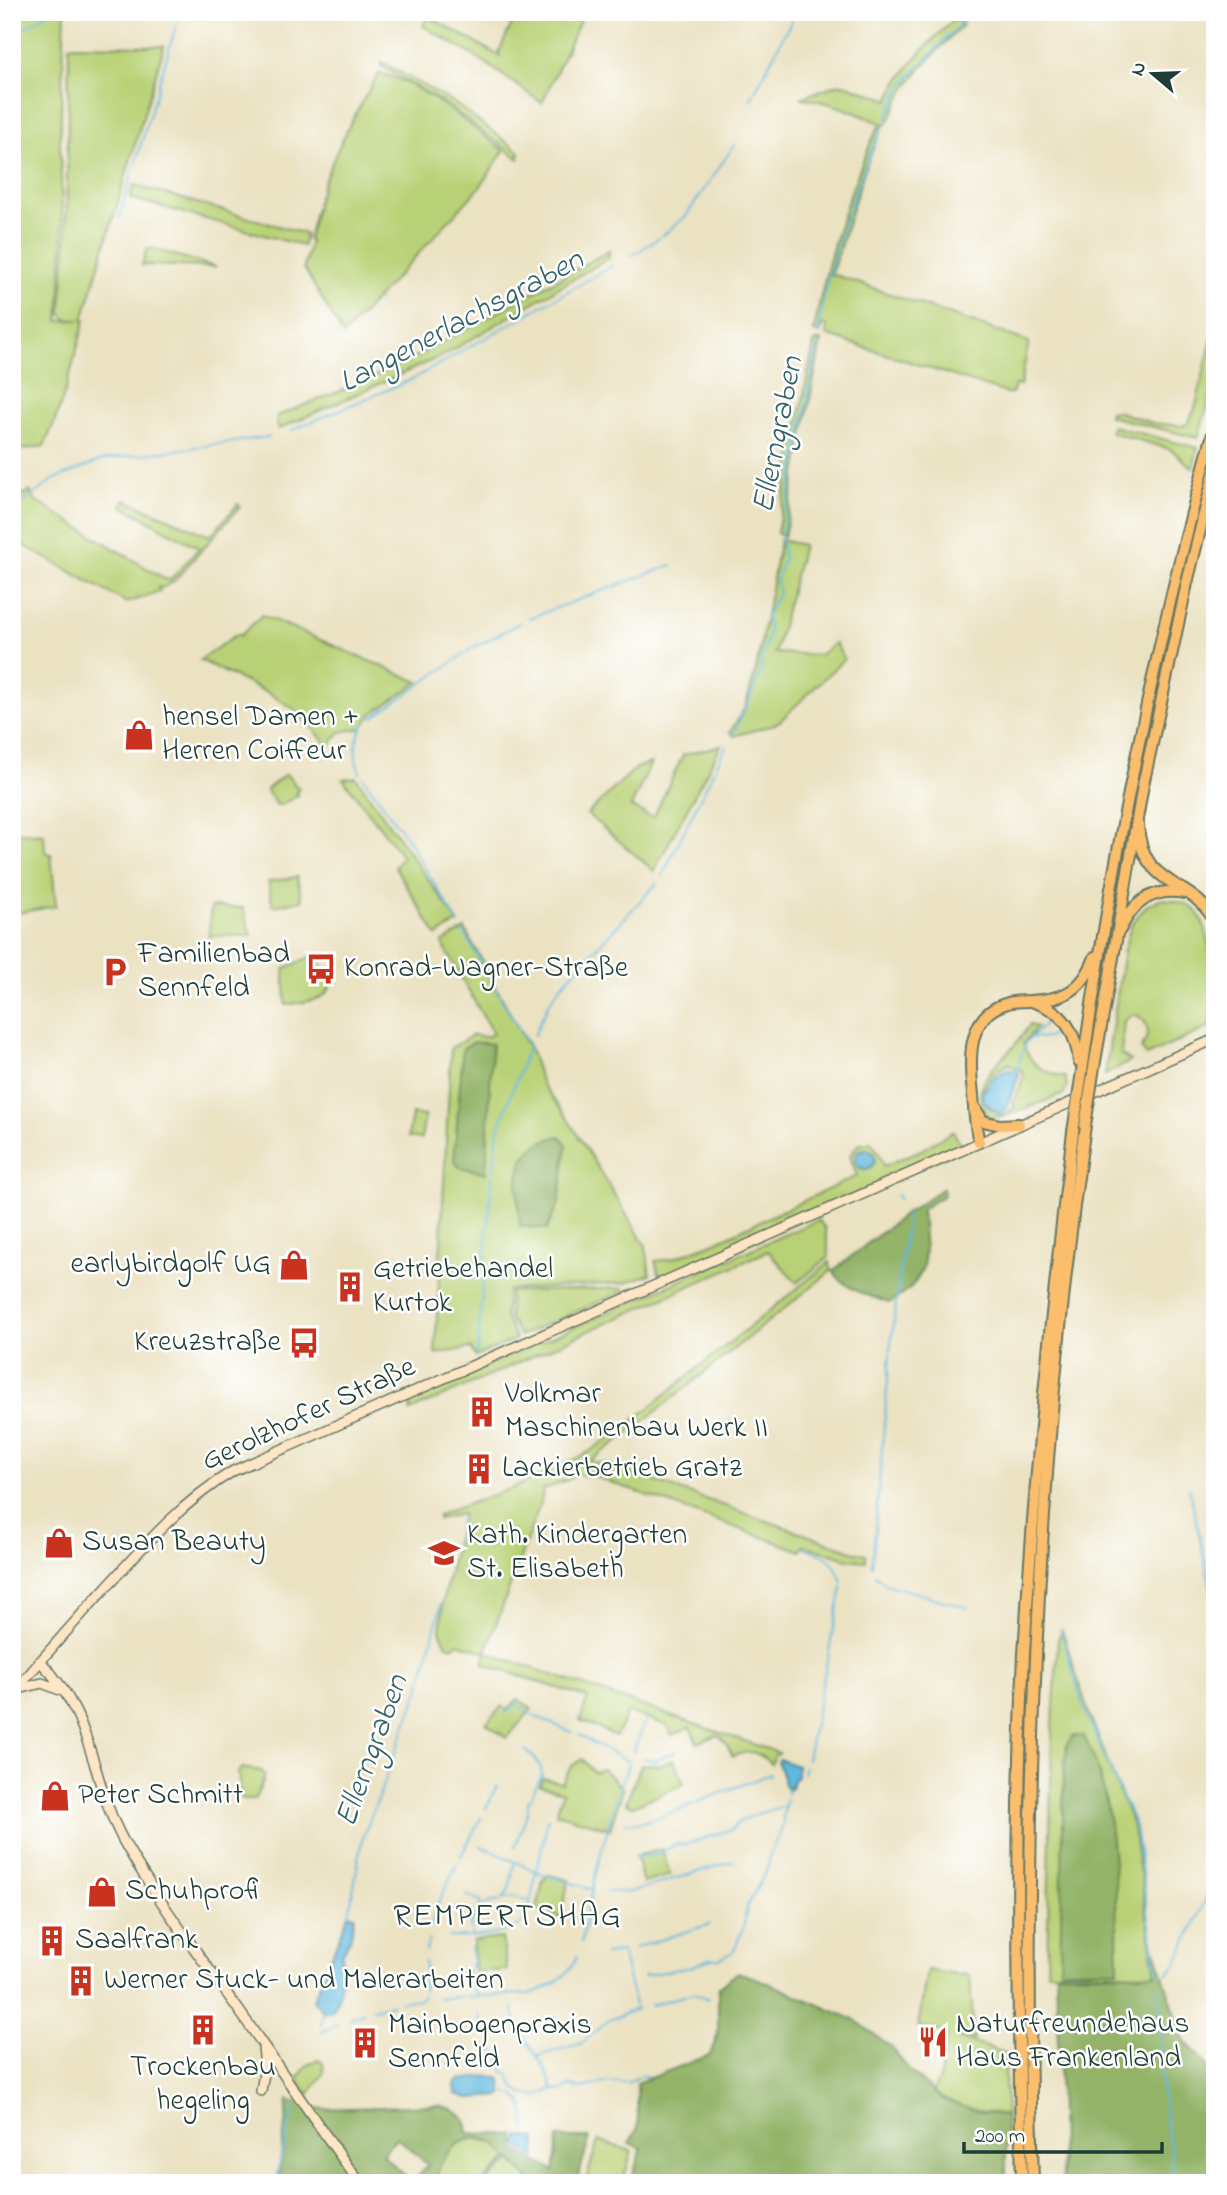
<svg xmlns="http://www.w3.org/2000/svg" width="1227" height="2195" viewBox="0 0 1227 2195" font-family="'Indie Flower',sans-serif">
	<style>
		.green { fill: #b9d176; stroke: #6c8755; stroke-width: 2; fill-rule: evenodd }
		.forest { fill: #92b367; stroke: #58784e; stroke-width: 2; fill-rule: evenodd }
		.water { fill: #61b8de; stroke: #407a89; stroke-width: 2 }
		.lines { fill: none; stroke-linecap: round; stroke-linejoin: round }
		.stream { stroke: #61b8de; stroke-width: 2 }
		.secondary-casing { stroke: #676; stroke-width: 12 }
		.motorway-casing { stroke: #676; stroke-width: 14 }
		.secondary { stroke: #fde5c5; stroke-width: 9 }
		.motorway { stroke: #fabe6d; stroke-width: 10 }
		.motorway-bridge-casing { stroke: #676; stroke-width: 14; stroke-linecap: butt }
		.motorway-bridge { stroke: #fabe6d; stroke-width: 10 }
		.labels { text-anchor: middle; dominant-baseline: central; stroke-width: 5; stroke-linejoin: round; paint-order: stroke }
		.poi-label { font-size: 30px; fill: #1f3d34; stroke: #fff; text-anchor: start }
		.street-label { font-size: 30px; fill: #1f3d34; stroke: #fff }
		.water-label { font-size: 32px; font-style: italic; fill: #336267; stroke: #fff }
		.neighbourhood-label { font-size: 32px; letter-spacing: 2px; fill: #1f3d34; stroke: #fff }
	</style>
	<rect width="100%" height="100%" fill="#fff"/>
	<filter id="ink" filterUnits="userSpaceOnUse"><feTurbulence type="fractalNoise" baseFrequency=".0143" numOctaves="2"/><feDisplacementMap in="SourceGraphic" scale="14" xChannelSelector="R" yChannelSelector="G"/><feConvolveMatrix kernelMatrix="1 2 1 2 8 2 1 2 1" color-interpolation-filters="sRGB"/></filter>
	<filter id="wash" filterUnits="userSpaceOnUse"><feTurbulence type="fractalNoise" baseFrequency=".00686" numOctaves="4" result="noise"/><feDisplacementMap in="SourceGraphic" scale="28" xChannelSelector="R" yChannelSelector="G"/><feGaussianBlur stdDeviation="1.57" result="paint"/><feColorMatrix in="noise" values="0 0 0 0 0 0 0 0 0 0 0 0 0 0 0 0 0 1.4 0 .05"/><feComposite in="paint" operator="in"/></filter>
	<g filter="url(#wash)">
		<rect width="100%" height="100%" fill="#ebe2c2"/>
		<!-- green -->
		<path class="green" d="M12,12H65L60,141L63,244L59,321L80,320L66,319L61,313L66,244L69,45L164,46L83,320H85C73,363 63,407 44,446L19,450L21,464L12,465Z
			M517,12H584L542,103L483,61L423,26L428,16L500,56L499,52Z
			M955,18L963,25C931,57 906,78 889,121L885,125C858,114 831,101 801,98L835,85L845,84L889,100C903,66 930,43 955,18Z
			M382,62L454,103L520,152L519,159L447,105L381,66Z
			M379,73C420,82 470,126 504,151L480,187L343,335L304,268L310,241L308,240C313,220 317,200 324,181C339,144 358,107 379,73Z
			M883,125L865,168L831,275L838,276L1029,342L1020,386L1015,385L1013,392L1009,394L826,335L827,326L822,325L820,334L814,332C826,262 847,194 877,129Z
			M134,185L306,234L303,246L130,198Z
			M147,248H150L216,267L142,265Z
			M609,251V258L446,354L279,429L276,422L277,416L363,382L424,352Z
			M1215,327V382L1198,438L1109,416L1110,412L1116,411L1153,423L1183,426L1187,424L1195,409Z
			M816,341H821L784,537L777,533L814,343Z
			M1112,426L1198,448L1193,468L1170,449L1111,432Z
			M30,491L34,500L165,579L170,580L199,548L122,506L126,500L210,536L238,504L240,507L174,581L162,588L158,587L160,591L127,603L12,539V500Z
			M780,540L803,545L775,653L819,655L835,643L844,659L780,721L773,725L734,736L730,732L745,708L756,670Z
			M262,615L419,682L372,714L362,728L340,732L329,746L294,709L270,694L200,660L237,634L240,636Z
			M721,745L654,871L587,814L636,768L651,763L631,807L653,818L683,755Z
			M286,774L299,789L296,792L298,795L281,805H277L266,790Z
			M356,777L458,922L437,936L395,867L402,856L343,779Z
			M12,832L44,834L45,852L51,854L56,906L12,914Z
			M297,877L302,900L273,906L268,882Z
			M1160,899C1173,900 1187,901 1196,911C1216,934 1212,996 1212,1026L1146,1056L1141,1048C1151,1034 1150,1021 1134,1014L1124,1021L1121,1054L1131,1061L1105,1075L1124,950L1132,923L1146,906Z
			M211,907L243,908L251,935L209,936Z
			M465,929L531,1052L542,1084L566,1116L646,1246L650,1274L625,1283L508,1290L505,1317L516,1339L475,1357L471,1348L435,1354L451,1048L473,1035L486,1037L493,1034L442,943Z
			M317,954L330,988C324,1002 300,1002 286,1005L284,969Z
			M1030,1025L1037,1027L1023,1043C1030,1065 1042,1072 1065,1077L1067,1086L1064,1094L1000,1118L989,1117C965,1089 994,1066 1013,1047C1019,1041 1024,1032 1030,1025ZM1008,1064L1022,1070L1024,1076L1013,1104L1015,1107L1001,1116L987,1106L981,1095C987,1079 992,1072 1008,1064Z
			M412,1114L425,1116L421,1139L408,1137Z
			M953,1131L963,1148L662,1282L655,1261L671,1259L713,1243L857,1176L850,1156L858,1145L871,1142L879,1153L884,1166L921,1150Z
			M818,1220L825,1228L829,1257L797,1283L768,1251L410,1411L411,1402L415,1397Z
			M830,1262L831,1271L629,1433L590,1461L606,1464L855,1552L866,1554V1561L846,1559L803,1545L801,1551L596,1477L578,1475L543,1490L542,1498L486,1652L779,1753L774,1756L772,1764C755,1751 753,1749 733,1756L724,1741L717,1735L697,1743L690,1727L672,1735L666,1725L628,1712L616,1736L580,1720L588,1698L483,1664L486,1652L458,1643L452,1647L447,1645L440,1631L443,1601L462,1514L438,1519V1515L518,1486L589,1452L625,1427Z
			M624,1288L622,1292L520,1336L509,1318L510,1292Z
			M1062,1630L1087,1708L1133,1827L1156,1974L1047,1972L1052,1738L1058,1639Z
			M518,1699L532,1709L507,1738L486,1723L502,1706L507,1710Z
			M582,1759L594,1773L603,1769L623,1789L610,1829L556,1813L563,1792L540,1786L542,1778L562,1783L571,1767Z
			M674,1760L684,1784L633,1806L626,1803L641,1765H661Z
			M242,1768L262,1771L265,1776L255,1799H243L241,1797L238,1773Z
			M662,1849L670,1875L643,1883L636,1856Z
			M549,1875L569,1880L560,1918L537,1910L543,1880Z
			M502,1938L507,1970L474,1972L473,1941Z
			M927,1970L962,1976L963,1974L970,1976L974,2040L958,2038L1005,2053L1006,2115C981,2113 952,2108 933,2091L940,2077L947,2033L918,2027Z
			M318,2059L323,2063L324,2072L309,2095L300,2084L298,2078L307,2065Z
			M475,2138L494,2143L509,2158L481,2183H436C437,2159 452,2143 475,2138Z
			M598,2141L632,2151L622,2183H585Z
			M511,2160L532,2183H485Z"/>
		<!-- forest -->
		<path class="forest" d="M474,1042L492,1044L486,1173L460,1167L454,1161L463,1048Z
			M560,1136L567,1145L559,1203L547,1229L520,1226C517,1184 509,1147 560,1136Z
			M943,1188L944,1195L922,1209C924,1256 935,1277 889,1303C868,1295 846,1291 833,1271L906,1213Z
			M1073,1736H1084C1118,1800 1116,1898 1118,1970H1060L1064,1775L1067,1744Z
			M1152,1949L1155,1950L1184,2040L1215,2074V2183H1062L1056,1973L1156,1974Z
			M737,1972L759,1979L855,2020L891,2047L911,2072L943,2100L985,2113L1006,2115V2183H630L642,2148L629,2143L638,2128L637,2083L710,2055L718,2033V1988Z
			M288,2100L322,2109L435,2105C453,2107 467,2113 468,2133L515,2135V2149L554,2171L558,2138H590L576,2183H532L511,2160L485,2183H481L509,2158C504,2153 498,2146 493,2142C465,2127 437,2156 436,2183H278ZM397,2137L428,2165L412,2182L382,2154Z"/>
		<!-- water -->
		<path class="water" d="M1007,1070L1018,1071L1019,1076L1006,1108L998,1114L984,1102L981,1095L995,1076Z
			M855 1159a10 10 0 1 1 20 0a10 10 0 1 1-20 0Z
			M779,1759L797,1766V1775L790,1789L787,1790L778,1763Z
			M349,1914L355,1916L350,1939L342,1954V1978L337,2002L332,2011L324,2012L313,2000Z
			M491,2076L501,2079L502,2096L469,2098L456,2094L455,2084L458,2080Z
			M519,2136L536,2138L535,2157L516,2145Z"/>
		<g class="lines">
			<!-- stream -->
			<path class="stream" d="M12,35L50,12
				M751,99L796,12
				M886,119L902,85L971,12
				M119,218L177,22
				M631,256L663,235L686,216L735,144
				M818,334C827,262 852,195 881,129
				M292,430L413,379L612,266
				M21,504L53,480L102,460L269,437
				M782,534L818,344
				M529,618L672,565
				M372,718L473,648L521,622
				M733,734C745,713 753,690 762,668C757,651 776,639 766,616L779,592L776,580L784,559L781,539
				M360,773C353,756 354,739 365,723
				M363,777L410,843L459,924
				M662,876L726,746
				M464,932L507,1009L529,1045L498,1130L493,1172
				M534,1035L549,1003L561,986L657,883
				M1030,1037L1048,1038L1061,1026
				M1016,1071L1026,1042L1043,1026L1048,1015
				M897,1195L899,1199
				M890,1351L907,1215
				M477,1354L492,1177
				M1189,1487L1215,1607
				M802,1547C825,1555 834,1557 842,1582
				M453,1549L462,1517
				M872,1566L890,1355
				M875,1575L886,1584L968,1608
				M1060,1629L1084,1709L1135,1826L1157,1972
				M506,1713L513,1706L518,1705L534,1716L571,1732
				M579,1735L629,1762C607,1821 593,1881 581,1943
				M633,1752L647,1717
				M644,1758L654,1761L675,1752
				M807,1759L842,1587
				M803,1773L805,1766
				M787,1790V1794
				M486,1809L497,1786
				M624,1823H638L657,1818L770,1774
				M481,1846L537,1872L591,1889
				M515,1847L528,1811V1803L542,1775L541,1768L534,1757L525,1750
				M461,1856L481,1818
				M634,1857L654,1856L677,1844L685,1845L732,1829L739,1822L757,1814L784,1806
				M605,1892H631L734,1861
				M466,1895L481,1901L480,1908
				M504,1898L516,1897L527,1901
				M437,1906L457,1864
				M349,1914L362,1840L420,1688L441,1604
				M432,1925L434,1915
				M472,1935L470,1925C476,1917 479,1909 487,1904C492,1901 499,1903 503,1899C511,1891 512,1873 515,1862
				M448,1937C470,1938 501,1936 520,1925L528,1912L548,1818
				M471,1948L473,1962L468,1972C472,1980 473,1988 478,1997
				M635,1948L710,1924
				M426,1951L429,1939
				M1167,1974L1175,1966L1205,1901L1215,1872
				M643,1976L690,1967L710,1959H720L734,1951L744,1925L747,1907L764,1875L769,1863L770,1853L782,1829L786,1799
				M1160,1989L1161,2083L1175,2183
				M424,1991L425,1962
				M438,1998L529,1994C550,1988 568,1978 577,1957
				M400,2002L419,1999L423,1995
				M650,2005L695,1993L708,1999
				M513,2007C518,2039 545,2057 552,2088
				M373,2009L392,2004
				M479,2012L481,2023C491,2030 493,2038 493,2050L500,2056L503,2071L509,2074L514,2087L523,2094L539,2096L552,2089L562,2091L569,2086L582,2088L608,2082H629L642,2075L647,2077
				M349,2019L364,2012
				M321,2024L324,2012
				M322,2032L338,2024
				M538,2056L582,2043L609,2020L636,2009L622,1952L605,1954
				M503,2092C525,2093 524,2112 526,2129
				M275,2183L293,2108"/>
		</g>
	</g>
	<g filter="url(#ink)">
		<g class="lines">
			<!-- secondary casing -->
			<g class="secondary-casing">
				<path id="secondary" d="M40,1661C96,1718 89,1778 124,1842C157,1900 199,1955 238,2009C279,2067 318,2126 360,2183
					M19,1689L42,1683L65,1692
					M12,1695C44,1656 77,1619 111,1582C148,1541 185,1500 233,1471L1215,1039
					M261,2091L265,2067L263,2047"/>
			</g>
			<!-- motorway casing -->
			<g class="motorway-casing">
				<path id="motorway" d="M1138,825C1142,890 1192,877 1215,922
					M1120,930C1133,902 1153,887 1184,893
					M1034,1002C1064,1011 1076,1032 1079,1062
					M1093,1073L1143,785L1187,583L1215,470
					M1081,1078C1112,859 1156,639 1215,426
					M975,1108L983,1121L1000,1125L1019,1124
					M979,1142C975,1126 974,1110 973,1094C969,1060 966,1014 1008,1003C1015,1001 1022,1001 1029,1001C1064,1000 1083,990 1095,957
					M1022,2183C1018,2006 1015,1830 1024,1654C1034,1479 1051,1306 1073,1132
					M1033,2183C1023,1830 1034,1476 1085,1126"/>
			</g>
			<!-- secondary -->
			<use href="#secondary" class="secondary"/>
			<!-- motorway -->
			<use href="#motorway" class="motorway"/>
			<!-- motorway-bridge casing -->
			<g class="motorway-bridge-casing">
				<path id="motorway-bridge" d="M1085,1126L1093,1073
					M1073,1132L1081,1078"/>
			</g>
			<!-- motorway-bridge -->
			<use href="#motorway-bridge" class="motorway-bridge"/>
		</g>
	</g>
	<!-- icons -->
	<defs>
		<g id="shop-bare" transform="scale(2.415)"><path d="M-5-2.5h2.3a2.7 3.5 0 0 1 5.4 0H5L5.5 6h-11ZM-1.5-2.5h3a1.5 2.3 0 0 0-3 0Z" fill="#c8321e" stroke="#fff" stroke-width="2.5" paint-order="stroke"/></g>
		<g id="bus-bare" transform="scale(2.415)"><path d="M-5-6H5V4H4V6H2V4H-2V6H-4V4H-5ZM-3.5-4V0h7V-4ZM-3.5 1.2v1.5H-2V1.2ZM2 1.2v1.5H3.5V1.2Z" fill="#c8321e" stroke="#fff" stroke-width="2.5" paint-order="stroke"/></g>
		<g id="parking-bare" transform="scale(2.415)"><path d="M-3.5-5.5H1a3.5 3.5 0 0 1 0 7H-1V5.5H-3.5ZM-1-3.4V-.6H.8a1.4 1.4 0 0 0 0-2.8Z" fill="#c8321e" stroke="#fff" stroke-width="2.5" paint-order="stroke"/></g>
		<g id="building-bare" transform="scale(2.415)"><path d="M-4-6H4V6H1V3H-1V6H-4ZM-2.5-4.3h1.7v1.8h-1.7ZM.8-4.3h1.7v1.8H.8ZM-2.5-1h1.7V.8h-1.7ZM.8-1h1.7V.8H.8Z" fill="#c8321e" stroke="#fff" stroke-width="2.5" paint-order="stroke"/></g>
		<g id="school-bare" transform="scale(2.415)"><path d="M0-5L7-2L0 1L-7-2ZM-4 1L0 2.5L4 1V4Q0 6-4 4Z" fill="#c8321e" stroke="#fff" stroke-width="2.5" paint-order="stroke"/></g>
		<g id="restaurant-bare" transform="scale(2.415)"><path d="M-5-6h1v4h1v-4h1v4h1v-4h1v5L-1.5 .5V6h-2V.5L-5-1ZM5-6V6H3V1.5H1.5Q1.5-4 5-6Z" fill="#c8321e" stroke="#fff" stroke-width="2.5" paint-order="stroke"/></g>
	</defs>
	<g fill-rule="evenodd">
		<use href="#shop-bare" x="139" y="735"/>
		<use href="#bus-bare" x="321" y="969"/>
		<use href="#parking-bare" x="115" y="972"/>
		<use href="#shop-bare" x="294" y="1265"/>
		<use href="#building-bare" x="350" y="1287"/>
		<use href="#bus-bare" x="304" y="1343"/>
		<use href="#building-bare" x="482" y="1412"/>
		<use href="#building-bare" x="479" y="1469"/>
		<use href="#shop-bare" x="59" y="1543"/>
		<use href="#school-bare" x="444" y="1553"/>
		<use href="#shop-bare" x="55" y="1796"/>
		<use href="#shop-bare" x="102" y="1892"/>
		<use href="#building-bare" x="52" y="1941"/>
		<use href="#building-bare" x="81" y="1981"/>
		<use href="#building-bare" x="203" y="2030"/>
		<use href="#restaurant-bare" x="933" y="2042"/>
		<use href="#building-bare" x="365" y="2043"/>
	</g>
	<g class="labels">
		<!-- poi labels -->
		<g class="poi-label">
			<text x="162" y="718">hensel Damen +<tspan x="162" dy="34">Herren Coiffeur</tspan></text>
			<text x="138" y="955">Familienbad<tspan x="138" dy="34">Sennfeld</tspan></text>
			<text x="344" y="969">Konrad-Wagner-Straße</text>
			<text x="271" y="1265" text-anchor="end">earlybirdgolf UG</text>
			<text x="373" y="1270">Getriebehandel<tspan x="373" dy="34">Kurtok</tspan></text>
			<text x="281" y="1343" text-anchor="end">Kreuzstraße</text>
			<text x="505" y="1395">Volkmar<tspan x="505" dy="34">Maschinenbau Werk II</tspan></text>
			<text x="502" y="1469">Lackierbetrieb Gratz</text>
			<text x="467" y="1536">Kath. Kindergarten<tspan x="467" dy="34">St. Elisabeth</tspan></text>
			<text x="82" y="1543">Susan Beauty</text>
			<text x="78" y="1796">Peter Schmitt</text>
			<text x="125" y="1892">Schuhprofi</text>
			<text x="75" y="1941">Saalfrank</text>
			<text x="104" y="1981">Werner Stuck- und Malerarbeiten</text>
			<text x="956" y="2025">Naturfreundehaus<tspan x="956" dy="34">Haus Frankenland</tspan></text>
			<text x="388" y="2026">Mainbogenpraxis<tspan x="388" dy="34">Sennfeld</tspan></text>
			<text x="203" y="2068" text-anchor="middle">Trockenbau<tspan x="203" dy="34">hegeling</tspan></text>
		</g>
		<!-- street labels -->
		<g class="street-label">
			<text transform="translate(309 1415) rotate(-25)">Gerolzhofer Straße</text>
		</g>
		<!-- water labels -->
		<g class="water-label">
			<text transform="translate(462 322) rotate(-28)">Langenerlachsgraben</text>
			<text transform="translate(779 435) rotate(-79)">Ellerngraben</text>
			<text transform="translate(373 1751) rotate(-70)">Ellerngraben</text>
		</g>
		<!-- neighbourhood labels -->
		<g class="neighbourhood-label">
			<text x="508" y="1917">REMPERTSHAG</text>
		</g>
	</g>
	<!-- margin -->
	<rect width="1227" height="2195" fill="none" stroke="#fff" stroke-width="42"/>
	<!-- north arrow -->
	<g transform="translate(1153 74) rotate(289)" stroke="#ffffff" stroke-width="5" paint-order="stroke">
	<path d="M0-5L12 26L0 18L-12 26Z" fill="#1f3d34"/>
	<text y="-10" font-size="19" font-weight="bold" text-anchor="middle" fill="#1f3d34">N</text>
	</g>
	<!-- scale -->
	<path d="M964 2142v10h198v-10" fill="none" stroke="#1f3d34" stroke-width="3.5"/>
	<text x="975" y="2142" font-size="21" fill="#1f3d34" stroke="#ffffff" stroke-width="5" paint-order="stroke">200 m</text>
</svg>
